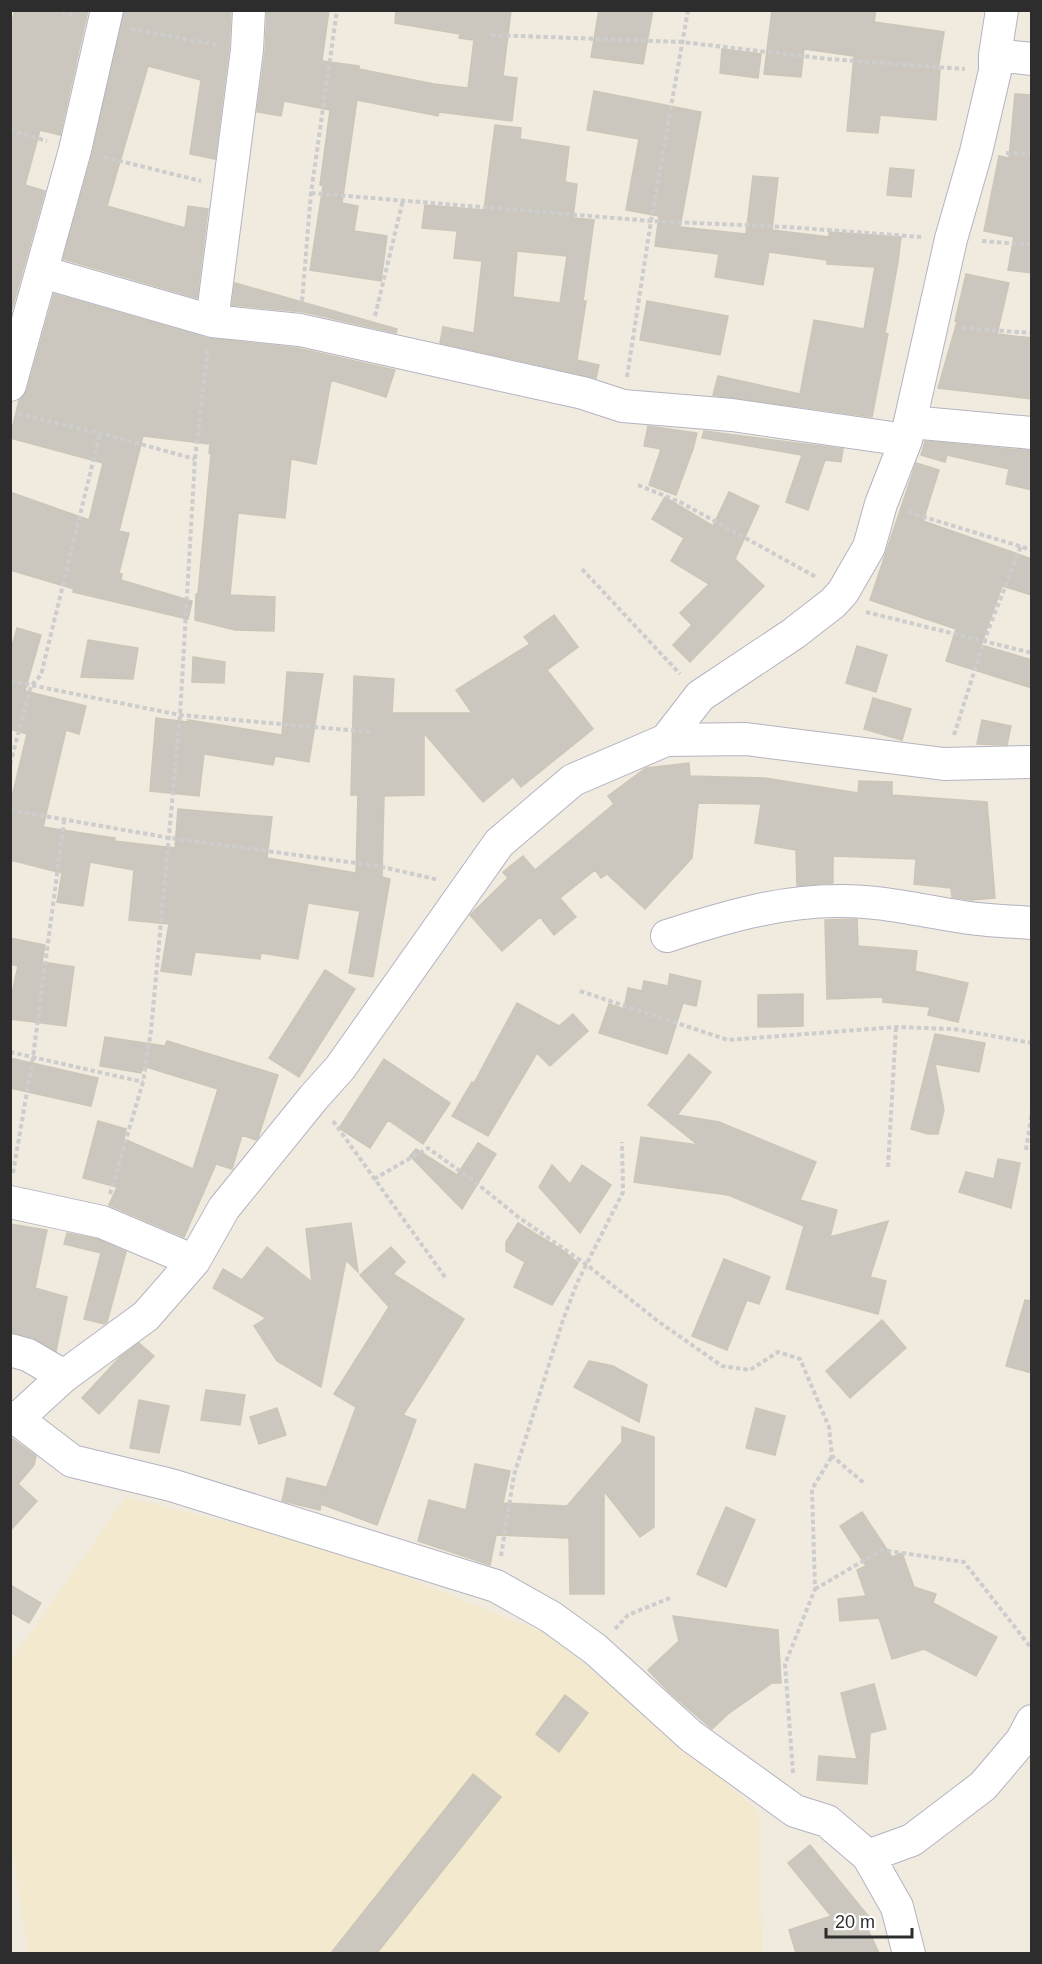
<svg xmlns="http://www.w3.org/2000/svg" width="1042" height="1964" viewBox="0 0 1042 1964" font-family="Helvetica,sans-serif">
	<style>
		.education { fill: #f2e9ce }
		.building { fill: #cbc7be; stroke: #ccc6b8; stroke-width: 1.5; fill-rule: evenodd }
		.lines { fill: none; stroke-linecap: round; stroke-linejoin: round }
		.minor-casing { stroke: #b3b4c2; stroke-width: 34 }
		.path { stroke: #cdcdcd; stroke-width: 4; stroke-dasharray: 4.5 3; stroke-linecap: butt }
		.minor { stroke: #fff; stroke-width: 32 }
	</style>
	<rect width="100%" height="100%" fill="#f0eadf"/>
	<!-- education -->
	<path class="education" d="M126,1497L339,1550L549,1635L689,1750L759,1812L762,1953H28L10,1836V1662Z"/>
	<!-- building -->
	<path class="building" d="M15,10H88L60,135L40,130L25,185L45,191L10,316V29Z
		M124,10H231L229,48L215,159L190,154L201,80L148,66L107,206L185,228L188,206L208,209L197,298L63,259L92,155Z
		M267,10H329L322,61L359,66V69L434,84L468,88L474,40L459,38L460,34L395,23L396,10H511L503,76L517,78L512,121L439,112L438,116L357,100L342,203L358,206L354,231L387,236L381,281L310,270L323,186L320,185L330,110L284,101L281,116L257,112L265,52Z
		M599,10H653L643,64L591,57Z
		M772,10H876L874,22L944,32L938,70H940L936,120L880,115L878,133L847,131L854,56L804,49L801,77L764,74Z
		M722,49L761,54L758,78L720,73Z
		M594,91L701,112L680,227L746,234L753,176L778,178L772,230L829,237V232L901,237L898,262L885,333L888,334L872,417L713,395L718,376L800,394L814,320L864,329L875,267L827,264V260L769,252L763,285L715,277L719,254L655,246L659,216L626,210L639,139L587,130Z
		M1015,94L1032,95V273L1008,270L1014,237L984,231L999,156L1009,158Z
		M495,125L521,128L520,139L569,147L565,182L577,184L573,218L594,220L583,301H586L577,360L599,365L596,378L440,343L443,327L474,333L482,261L454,258L457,231L422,228L425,205L484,210ZM517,251L567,256L560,303L513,297Z
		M890,168L914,170L911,197L887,195Z
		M966,274L1009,283L997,334L1032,338V399L938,388L957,322L955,321Z
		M235,283L397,329L396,333L304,312L232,305Z
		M54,294L207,338L297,348L395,370L386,397L331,380L316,464L291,459L285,518L238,513L230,595L275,597L274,631L235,630L195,620L196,594H198L211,454L209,453L210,444L143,436L119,531L129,533L119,573L122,574L121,580L192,601L188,619L73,592L74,589L10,570V492L89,520L103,463L10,438L19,400L27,390Z
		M647,301L728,316L720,355L640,340Z
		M648,426L697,433L693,449L676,495L649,485L661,449L644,446Z
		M704,431L843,449L841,462L825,460L808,510L786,502L802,455L702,438Z
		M925,441L1032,451V490L1006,484L1009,469L947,455L945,462L921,455Z
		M916,463L939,470L923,521L1032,559V595L1002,586L981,645L1032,660V688L946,661L956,629L870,600Z
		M729,492L759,506L735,559L764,586L690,662L673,645L692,625L680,613L709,584L671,561L684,538L652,519L665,497L713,526Z
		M554,615L578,647L547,670L593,729L521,787L513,777L483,802L424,733V795L384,796L382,877L390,879L373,977L349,973L360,911L308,903L298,959L261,953L260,959L195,952L191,975L161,971L169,924L129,920L134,870L90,862L83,906L57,902L62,873L10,860V805L27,734L10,729V654L17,628L41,635L25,691L86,706L79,734L66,730L43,827L115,838L114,841L175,848L178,809L272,817L267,858L356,873L358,795H351L354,676L394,679L392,713H472L456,690L530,644L524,637Z
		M88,640L138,648L133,679L81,677Z
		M857,646L887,655L876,692L846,683Z
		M193,657L225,662L224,683L192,682Z
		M287,672L323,674L309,762L275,756L273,765L204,754L199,796L150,791L156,718L188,722V720L282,735Z
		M873,698L911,709L902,740L864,729Z
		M982,720L1011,726L1007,745L977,744Z
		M689,763L690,776L765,778L858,793L859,781L892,782V795L987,802L995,898L970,900L952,897L951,888L914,884L916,859L833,856V883L797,886L796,850L755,843L761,804L698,803L692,858L645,909L607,874L601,878L595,870L560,898L576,917L554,935L540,917L502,951L470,915L508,878L503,872L523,856L535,870L614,804L608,796L646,768Z
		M857,919L858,946L917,951L915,971L968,983L958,1022L928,1015L930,1007L883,1002V997L827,999L825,920Z
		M10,938L45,945L42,962L74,967L66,1026L10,1019V1002L18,966L10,964Z
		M325,970L355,989L299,1077L269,1058Z
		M670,974L701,981L696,1006L683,1003L667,1054L599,1033L609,1004L624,1009L628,988L642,991L644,981L668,986Z
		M803,994V1026L758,1027V995Z
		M517,1003L559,1026L573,1014L588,1031L550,1066L537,1053L488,1136L452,1116L472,1082L474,1083Z
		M935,1034L985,1043L979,1072L935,1064L944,1110L938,1134H928L911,1129Z
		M105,1037L165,1046L167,1041L278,1075L258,1138L256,1140L242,1135L232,1169L216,1164L184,1237L109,1205L117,1187L83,1178L98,1121L126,1129L124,1139L193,1169L218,1089L143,1066L141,1073L100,1066Z
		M689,1054L711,1072L677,1115L719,1122L816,1162L800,1200L837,1210L830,1237L888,1221L870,1277L886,1281L878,1314L786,1289L804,1226L728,1195L634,1182L641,1137L698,1145L648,1105Z
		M10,1058L98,1078L91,1106L10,1088Z
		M384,1059L450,1103L423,1144L388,1120L370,1148L339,1128Z
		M478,1143L496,1154L462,1209L410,1156L416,1149L457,1175Z
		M998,1159L1020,1163L1011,1208L959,1192L966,1172L994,1179Z
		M552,1165L570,1184L582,1165L611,1185L580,1233L539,1187Z
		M351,1223L358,1272L346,1260L321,1387L277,1361L254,1326L266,1318L213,1288L223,1269L242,1280L267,1247L312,1282L306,1229Z
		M518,1223L564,1251L578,1263L552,1305L514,1287L525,1262L506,1251V1242Z
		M10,1224L47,1230L35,1288L67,1297L56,1351L33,1338L10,1333Z
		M67,1233L97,1239L126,1252L107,1322L104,1324L84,1319L101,1253L64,1244Z
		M391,1247L405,1262L393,1274L464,1319L403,1415L416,1420L377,1525L321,1504L320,1510L282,1501L287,1478L326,1487L323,1497L356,1407L334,1394L389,1307L360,1275Z
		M724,1259L770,1277L759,1304L747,1300L727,1350L692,1336Z
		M1025,1300L1032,1301V1373L1006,1366Z
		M882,1320L906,1348L850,1398L826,1371Z
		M139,1343L154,1356L99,1414L82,1398L120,1357Z
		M589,1361L613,1366L647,1385L639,1422L574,1387Z
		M206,1390L245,1395L240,1425L201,1420Z
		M139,1400L169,1406L159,1453L130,1448Z
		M277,1408L286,1435L259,1444L250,1417Z
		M756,1408L785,1416L775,1455L746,1448Z
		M622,1427L654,1437V1527L640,1537L604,1491V1594H570L569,1538L496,1535L490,1565L418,1541L429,1500L466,1510L475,1464L510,1471L503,1503L567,1506L622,1442Z
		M10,1437L36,1456L34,1465L18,1484L37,1501L10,1531Z
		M726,1507L755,1520L726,1587L697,1574Z
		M862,1512L892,1557L902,1553L914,1587L936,1594L933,1603L997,1637L976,1676L924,1649L892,1659L879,1618L840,1621L838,1599L866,1596L857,1570L866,1566L840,1526Z
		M10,1585L41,1603L29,1623L10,1612Z
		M673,1616L778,1630L781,1683H772L728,1714L712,1729L669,1692L648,1670L679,1641Z
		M874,1684L886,1729L870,1733L867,1784L817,1780L819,1756L857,1759L841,1693Z
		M565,1695L588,1713L559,1752L536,1734Z
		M473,1774L501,1797L377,1953H331Z
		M810,1845L869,1917L864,1921L879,1953H796L789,1930L831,1916L788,1863Z"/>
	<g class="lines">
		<!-- minor casing -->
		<g class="minor-casing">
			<path id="minor" d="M995,55L1032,59
				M42,272L212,321L300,330L583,393L623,406L732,415L906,440
				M212,321L247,50L249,10
				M10,385L75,150L107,10
				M910,422L1032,433
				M666,740L746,739L944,764L1032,762
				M667,936C722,918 779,901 837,901C879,900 921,911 963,917C986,921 1009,921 1032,923
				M10,1202L102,1222L194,1261
				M10,1350L28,1355L64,1376
				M10,1417L17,1419L64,1376L146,1316L194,1261L224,1208L314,1097L340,1068L499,843L573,780L666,740L700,696L793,634L833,603L843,592L869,547L881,504L906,440L951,239L976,152L995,71V55L1002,10
				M17,1419L72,1461L171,1485L496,1586L551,1617L595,1649L691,1736L795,1811L827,1821L868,1856L897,1907L909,1954
				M868,1856L912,1840L983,1786L1022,1740L1032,1721"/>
		</g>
		<!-- path -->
		<path class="path" d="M54,10L77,16
			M131,29L218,45
			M491,35L682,42L828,59L965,69
			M10,130L47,141
			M1006,153L1032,154
			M104,157L201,181
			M311,193L651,221L787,227L921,237
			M982,241L1032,245
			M302,301L311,193L337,10
			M375,316L403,200
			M962,328L1032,333
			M627,377L651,221L688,10
			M18,414L100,433L195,459
			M638,485L680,502L816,577
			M908,512L1032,550
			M582,569L680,674
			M866,612L1032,653
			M10,681L180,715L371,732
			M954,735L984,641L1021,546
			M10,764L31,686L41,675L100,433
			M10,810L170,838L378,866L439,880
			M580,991L728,1040L896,1027L954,1029L1032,1043
			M10,1052L143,1082
			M333,1121L445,1277
			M1026,1150L1032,1111
			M888,1167L896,1027
			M13,1173L33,1057L64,821
			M374,1179L428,1148L475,1182L517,1216L587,1265L659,1322L722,1366L750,1370L778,1352L800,1359L829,1427L832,1456L864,1483
			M110,1194L143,1082L151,1031L180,715L195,459L208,348
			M501,1556L514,1475L563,1320L577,1283L623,1192L622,1142
			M815,1589L882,1550L964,1562L1032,1649
			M615,1629L628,1615L670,1598
			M793,1773L785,1664L815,1589L812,1489L832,1456"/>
		<!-- minor -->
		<use href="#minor" class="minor"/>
	</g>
	<!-- border -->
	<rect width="1042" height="1964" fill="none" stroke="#2d2d2d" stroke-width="24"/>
	<!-- scale -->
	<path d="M826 1928v9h86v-9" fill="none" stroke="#2d2d2d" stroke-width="3"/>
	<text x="835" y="1928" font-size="18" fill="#2d2d2d" stroke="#ffffff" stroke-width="4.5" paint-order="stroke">20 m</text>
</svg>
